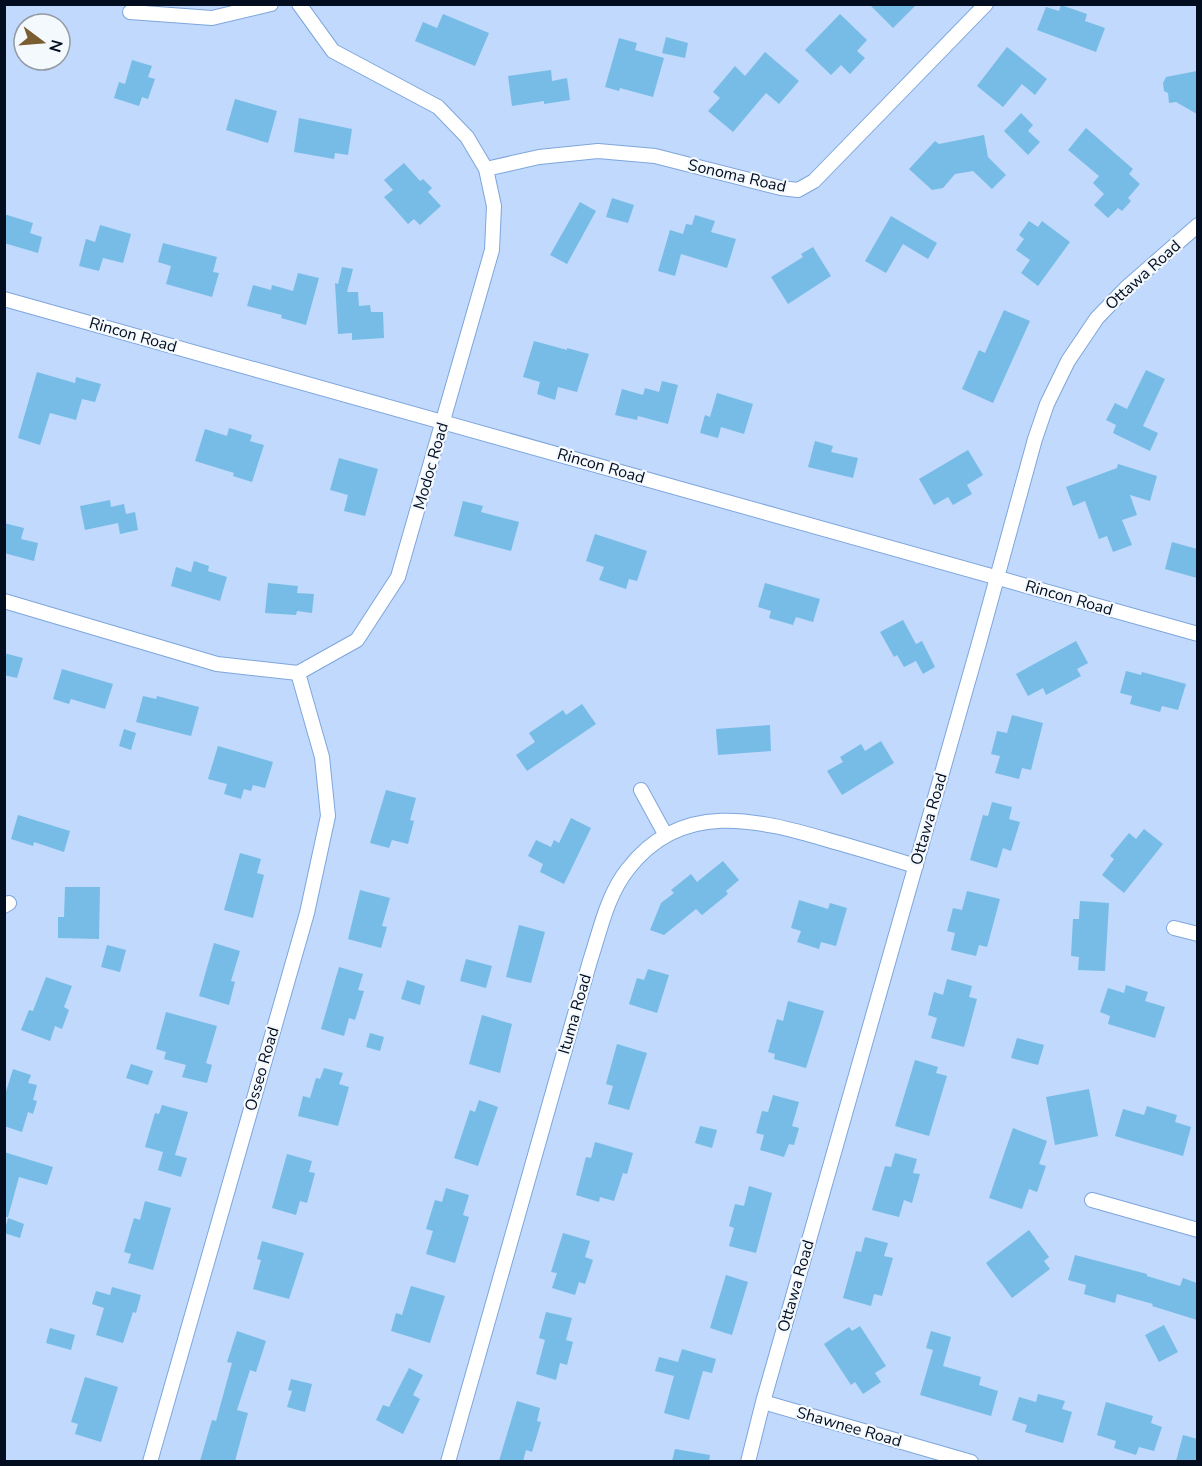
<svg xmlns="http://www.w3.org/2000/svg" width="1202" height="1466" viewBox="0 0 1202 1466" font-family="'Nunito Sans',sans-serif">
	<style>
		.building { fill: #77bce6 }
		.lines { fill: none; stroke-linecap: round; stroke-linejoin: round }
		.street-casing { stroke: #7ea6dd; stroke-width: 16 }
		.street { stroke: #fff; stroke-width: 14 }
		.labels { text-anchor: middle; dominant-baseline: central; stroke-width: 4.5; stroke-linejoin: round; paint-order: stroke }
		.street-label { font-size: 16px; fill: #020d20; stroke: #f4f9fe }
	</style>
	<rect width="100%" height="100%" fill="#c0d9fc"/>
	<!-- building -->
	<path class="building" d="M869,4H917L893,28Z
		M1061,5L1087,14L1085,21L1105,28L1096,52L1037,30L1046,7L1059,11Z
		M443,14L489,33L475,66L415,41L423,22L437,28Z
		M840,14L867,40L857,51L865,58L850,74L841,65L831,75L805,50Z
		M666,37L688,43L685,58L662,53Z
		M619,38L637,43L635,50L664,58L653,97L620,88L619,91L605,87Z
		M1007,47L1047,79L1035,95L1022,84L1003,107L977,86Z
		M765,52L799,81L779,104L766,93L733,132L708,111L720,98L713,92L735,66L745,76Z
		M132,60L152,66L148,77L155,79L148,99L142,97L139,106L114,98L119,82L125,84Z
		M551,70L552,81L567,78L570,100L544,104V101L512,106L508,76Z
		M1197,71V114L1176,102L1169,103L1168,93L1164,91L1163,83L1166,77Z
		M235,99L277,111L268,143L226,130Z
		M1021,113L1033,125L1028,131L1040,142L1028,155L1004,131Z
		M299,118L352,129L348,155L335,153L334,159L294,152Z
		M1086,128L1133,169L1129,174L1140,184L1128,198L1131,201L1122,211L1118,208L1108,218L1094,205L1104,194L1093,183L1099,176L1068,150Z
		M984,135L988,157L1006,175L992,189L973,171L955,174L943,188L932,190L909,169L935,141L939,144Z
		M404,163L420,181L423,179L432,188L428,192L441,206L420,225L414,219L408,224L384,197L393,190L384,180Z
		M612,198L634,205L628,223L606,217Z
		M580,202L596,211L567,264L550,255Z
		M4,214L33,223L30,233L42,237L38,253L4,243Z
		M695,215L715,221L711,232L736,239L727,268L681,254L675,276L658,271L670,230L683,234L686,224L692,225Z
		M891,216L937,243L928,259L903,244L886,273L865,261Z
		M1029,221L1038,227L1042,221L1070,242L1038,286L1021,273L1030,260L1016,250L1024,239L1019,235Z
		M100,225L131,234L123,263L103,258L99,271L79,266L86,239L95,242Z
		M163,243L217,257L213,272L219,273L212,297L166,284L171,266L158,262Z
		M813,247L831,276L788,304L771,277L803,257L801,254Z
		M342,267L353,269L347,292H358L359,306L370,305L371,312H383L384,338L352,340V333L338,334L335,283L338,284Z
		M298,273L319,278L306,325L281,318L282,315L247,306L253,285L271,290L272,285L293,291Z
		M1004,310L1030,321L993,403L962,389L979,350L985,353Z
		M534,341L567,350V348L589,354L577,392L558,387L555,400L537,394L540,382L523,377Z
		M1146,370L1165,379L1143,426L1158,433L1150,451L1113,433L1116,425L1106,420L1115,403L1127,409Z
		M37,372L75,383L76,377L101,384L95,402L82,399L76,420L50,413L40,445L18,438Z
		M662,381L678,385L668,424L638,416L637,420L615,415L622,389L643,395L645,388L659,392Z
		M717,393L753,404L744,434L721,427L718,438L700,433L705,415L710,417Z
		M229,428L252,435L250,441L264,445L252,482L233,476L234,473L195,461L205,429L227,436Z
		M815,441L833,446L831,452L858,458L853,478L808,467Z
		M968,450L983,475L967,485L972,494L953,505L948,497L934,505L919,479Z
		M339,458L378,469L365,516L344,511L348,495L330,490Z
		M1118,464L1157,476L1150,501L1130,495L1137,515L1122,520L1132,545L1113,552L1107,536L1099,539L1085,501L1073,506L1066,487L1117,468Z
		M110,500L111,507L124,504L126,514L135,512L138,530L120,534L118,523L85,530L80,506Z
		M463,501L483,506L481,512L519,522L511,551L454,536Z
		M4,523L24,528L21,539L38,543L34,561L4,553Z
		M595,534L647,551L637,581L629,579L626,589L599,580L604,567L586,561Z
		M1172,542L1197,549V578L1165,569Z
		M194,561L209,566L208,571L227,577L220,601L171,586L176,567L191,572Z
		M268,583L298,586L297,593L314,594L312,613L297,611L296,615L265,613Z
		M765,583L820,599L813,622L796,617L793,625L769,618L771,611L758,607Z
		M903,620L916,644L922,641L935,667L923,674L916,661L904,667L897,655L894,657L880,632Z
		M1076,641L1088,663L1077,669L1081,676L1046,695L1043,688L1028,696L1016,674Z
		M4,653L23,658L17,678L4,675Z
		M62,669L113,684L105,709L71,699L69,704L53,699Z
		M1126,671L1141,675L1142,672L1186,684L1178,710L1162,706L1160,712L1130,704L1132,696L1120,693Z
		M143,696L156,699L157,696L199,707L191,736L136,722Z
		M582,704L596,724L527,771L516,755L535,742L529,733L563,710L566,715Z
		M1012,715L1043,723L1031,770L1022,768L1019,779L995,773L1000,756L991,754L997,731L1007,733Z
		M770,725L771,751L718,755L716,729Z
		M124,729L136,733L131,750L119,746Z
		M881,741L894,763L842,795L827,771L843,762L840,757L861,744L865,751Z
		M218,746L273,762L265,788L253,785L251,791L244,789L241,799L224,794L227,784L208,779Z
		M386,790L416,798L410,820L414,821L408,844L392,840L389,848L370,843Z
		M992,802L1012,807L1009,819L1020,822L1011,851L1003,848L997,868L970,860L983,815L988,816Z
		M18,815L70,831L64,852L34,842L33,846L11,839Z
		M571,818L591,828L564,884L540,872L543,864L528,856L536,840L551,847L554,840L559,843Z
		M1144,829L1163,844L1124,893L1102,875L1114,859L1110,856L1129,833L1136,839Z
		M240,853L261,859L257,873L264,875L253,918L224,910Z
		M723,861L739,880L726,891L728,894L702,915L696,909L664,935L650,930L661,903L674,893L671,890L691,874L697,882Z
		M65,887H100L99,939L58,938V917H64Z
		M360,890L390,898L382,926L387,927L381,948L348,939Z
		M967,891L1000,899L987,947L979,945L976,956L951,950L955,933L947,931L953,908L962,910Z
		M799,900L828,909L830,903L847,908L836,946L821,942L819,949L797,942L801,931L791,928Z
		M1080,901L1109,903L1105,971L1078,970L1079,957L1071,956L1073,919H1079Z
		M519,925L545,932L531,983L506,977Z
		M214,943L240,951L231,981L235,982L229,1005L199,996Z
		M107,945L126,950L120,972L101,967Z
		M466,959L492,966L486,988L460,981Z
		M339,967L363,974L358,990L364,991L355,1020L349,1018L344,1036L321,1029Z
		M648,969L669,975L657,1013L629,1004L637,978L644,980Z
		M46,977L72,986L64,1007L69,1010L62,1029L55,1026L50,1041L21,1030L29,1010L33,1011Z
		M947,979L972,986L969,997L977,999L964,1047L931,1038L937,1018L928,1015L934,992L943,995Z
		M407,980L425,986L420,1005L401,999Z
		M1126,985L1148,992L1145,1001L1165,1007L1155,1038L1108,1024L1110,1016L1100,1012L1108,988L1124,993Z
		M788,1001L824,1011L806,1068L774,1059L775,1054L768,1052L777,1019L783,1021Z
		M166,1012L217,1026L206,1063L212,1065L207,1083L182,1077L186,1065L164,1059L166,1052L156,1049Z
		M482,1015L512,1024L500,1073L469,1064Z
		M370,1033L384,1037L380,1051L366,1047Z
		M1017,1038L1044,1045L1038,1065L1011,1058Z
		M617,1044L647,1053L629,1110L608,1104L613,1086L606,1084Z
		M915,1060L938,1067L936,1073L947,1076L929,1136L895,1126Z
		M131,1064L153,1071L148,1085L126,1078Z
		M324,1068L343,1073L339,1084L349,1087L338,1126L298,1116L303,1096L310,1098L316,1078L320,1079Z
		M13,1069L31,1075L28,1083L37,1085L33,1100L37,1101L33,1114L28,1112L22,1132L4,1126V1098Z
		M1089,1089L1098,1136L1055,1145L1046,1097Z
		M773,1095L799,1102L792,1126L799,1128L794,1145L789,1144L784,1157L760,1150L764,1135L756,1133L762,1111L768,1112Z
		M479,1100L498,1107L478,1166L454,1158L470,1110L475,1112Z
		M162,1105L188,1112L175,1155L187,1158L181,1177L158,1170L163,1152L145,1147L155,1113L159,1114Z
		M1147,1106L1177,1115L1175,1122L1191,1127L1183,1156L1115,1136L1123,1109L1144,1115Z
		M700,1126L717,1130L712,1148L695,1143Z
		M1013,1128L1047,1141L1039,1164L1046,1166L1037,1192L1029,1189L1022,1209L989,1198Z
		M595,1142L633,1153L627,1174L623,1173L614,1201L600,1197L599,1202L576,1195L586,1157L591,1158Z
		M4,1152L53,1167L47,1185L19,1177L8,1217H4Z
		M895,1153L917,1159L913,1173L920,1174L912,1203L904,1200L899,1217L872,1210L885,1166L891,1167Z
		M287,1154L312,1161L309,1172L315,1173L307,1203L300,1201L296,1215L272,1208Z
		M749,1186L772,1193L756,1253L729,1246L734,1228L729,1226L735,1204L744,1206Z
		M446,1188L469,1195L463,1215L469,1217L455,1263L426,1254L433,1231L426,1229L435,1200L442,1202Z
		M145,1201L171,1208L153,1270L128,1263L131,1254L124,1252L134,1218L140,1220Z
		M8,1218L24,1224L20,1238L4,1233Z
		M1029,1230L1049,1257L1044,1261L1050,1269L1012,1298L986,1263Z
		M563,1233L590,1241L585,1257L593,1260L585,1284L579,1282L575,1295L552,1288L557,1273L551,1272Z
		M865,1237L888,1243L884,1256L893,1258L882,1296L874,1294L871,1306L843,1298L856,1251L861,1252Z
		M262,1241L304,1253L289,1299L253,1289L261,1260L257,1259Z
		M1075,1255L1147,1274V1276L1180,1286L1183,1278L1197,1283V1320L1152,1306L1153,1304L1117,1294L1115,1303L1084,1294L1086,1285L1068,1280Z
		M726,1275L748,1282L732,1335L710,1328Z
		M411,1286L445,1296L430,1343L391,1331L396,1313L402,1315Z
		M112,1287L141,1295L136,1313L133,1312L123,1343L96,1335L104,1308L92,1304L96,1291L110,1295Z
		M546,1312L572,1318L566,1340L573,1342L567,1365L560,1363L556,1380L536,1374L545,1340L539,1338Z
		M1164,1325L1178,1352L1159,1362L1145,1335Z
		M860,1326L886,1366L875,1373L881,1382L863,1394L855,1382L851,1385L824,1344L849,1327L852,1331Z
		M50,1328L75,1335L71,1350L46,1343Z
		M237,1331L266,1341L256,1372L250,1370L237,1410L248,1413L235,1461H200L212,1420L216,1421L232,1363L227,1362Z
		M931,1331L951,1337L943,1366L981,1377L979,1385L998,1391L991,1416L920,1395L933,1350L926,1348Z
		M682,1349L716,1359L712,1373L703,1371L689,1420L664,1413L674,1376L655,1371L659,1357L678,1362Z
		M409,1368L423,1375L413,1395L420,1399L403,1434L376,1420L383,1405L389,1407Z
		M85,1377L118,1387L101,1442L75,1434L78,1424L71,1422Z
		M291,1379L312,1384L305,1412L287,1407L292,1391L288,1390Z
		M1038,1394L1065,1401L1062,1409L1072,1412L1063,1443L1025,1432L1027,1425L1012,1420L1019,1397L1036,1402Z
		M517,1401L540,1408L537,1421L541,1422L532,1452L526,1450L523,1461H499Z
		M1106,1402L1153,1416L1151,1423L1162,1427L1154,1451L1139,1447L1136,1455L1114,1448L1116,1441L1097,1435Z
		M1183,1435L1197,1439V1461H1176Z
		M675,1449L710,1455L709,1461H672Z"/>
	<g class="lines">
		<!-- street casing -->
		<g class="street-casing">
			<path id="street" d="M130,12L212,18L271,4
				M486,169L539,157L598,151L655,156L781,188L798,190L814,181L986,4
				M4,299L1198,634
				M4,601L217,664L298,673L357,640L398,577L492,250L494,206L486,169L467,137L438,107L333,51L299,4
				M641,790L665,834
				M4,906L9,903
				M1174,928L1198,934
				M1092,1200L1198,1230
				M763,1402L971,1462
				M150,1462L307,913L328,816L322,757L298,673
				M448,1462L590,961C600,931 607,895 628,869C681,800 756,819 828,840C857,848 886,857 916,866
				M748,1462L763,1402L981,636L1035,439L1047,404L1068,361L1097,318L1126,288L1198,225"/>
		</g>
		<!-- street -->
		<use href="#street" class="street"/>
	</g>
	<g class="labels">
		<!-- street labels -->
		<g class="street-label">
			<text transform="translate(737 176) rotate(13)">Sonoma Road</text>
			<text transform="translate(1143 275) rotate(-42)">Ottawa Road</text>
			<text transform="translate(133 335) rotate(16)">Rincon Road</text>
			<text transform="translate(431 466) rotate(-74)">Modoc Road</text>
			<text transform="translate(601 466) rotate(16)">Rincon Road</text>
			<text transform="translate(1069 598) rotate(16)">Rincon Road</text>
			<text transform="translate(929 819) rotate(-74)">Ottawa Road</text>
			<text transform="translate(575 1014) rotate(-74)">Ituma Road</text>
			<text transform="translate(262 1069) rotate(-74)">Osseo Road</text>
			<text transform="translate(796 1286) rotate(-74)">Ottawa Road</text>
			<text transform="translate(849 1427) rotate(16)">Shawnee Road</text>
		</g>
	</g>
	<!-- border -->
	<rect width="1202" height="1466" fill="none" stroke="#020d20" stroke-width="12"/>
	<!-- north arrow -->
	<g transform="translate(42 42) rotate(106)"><circle r="28" fill="#f4f9fe" stroke="#939ba5" stroke-width="1.5"/>
	<path d="M0-4.5L10 22L0 15L-10 22Z" fill="#7a5d31"/>
	<text y="-9" font-size="16" font-weight="bold" text-anchor="middle" fill="#020d20">N</text>
	</g>
</svg>
